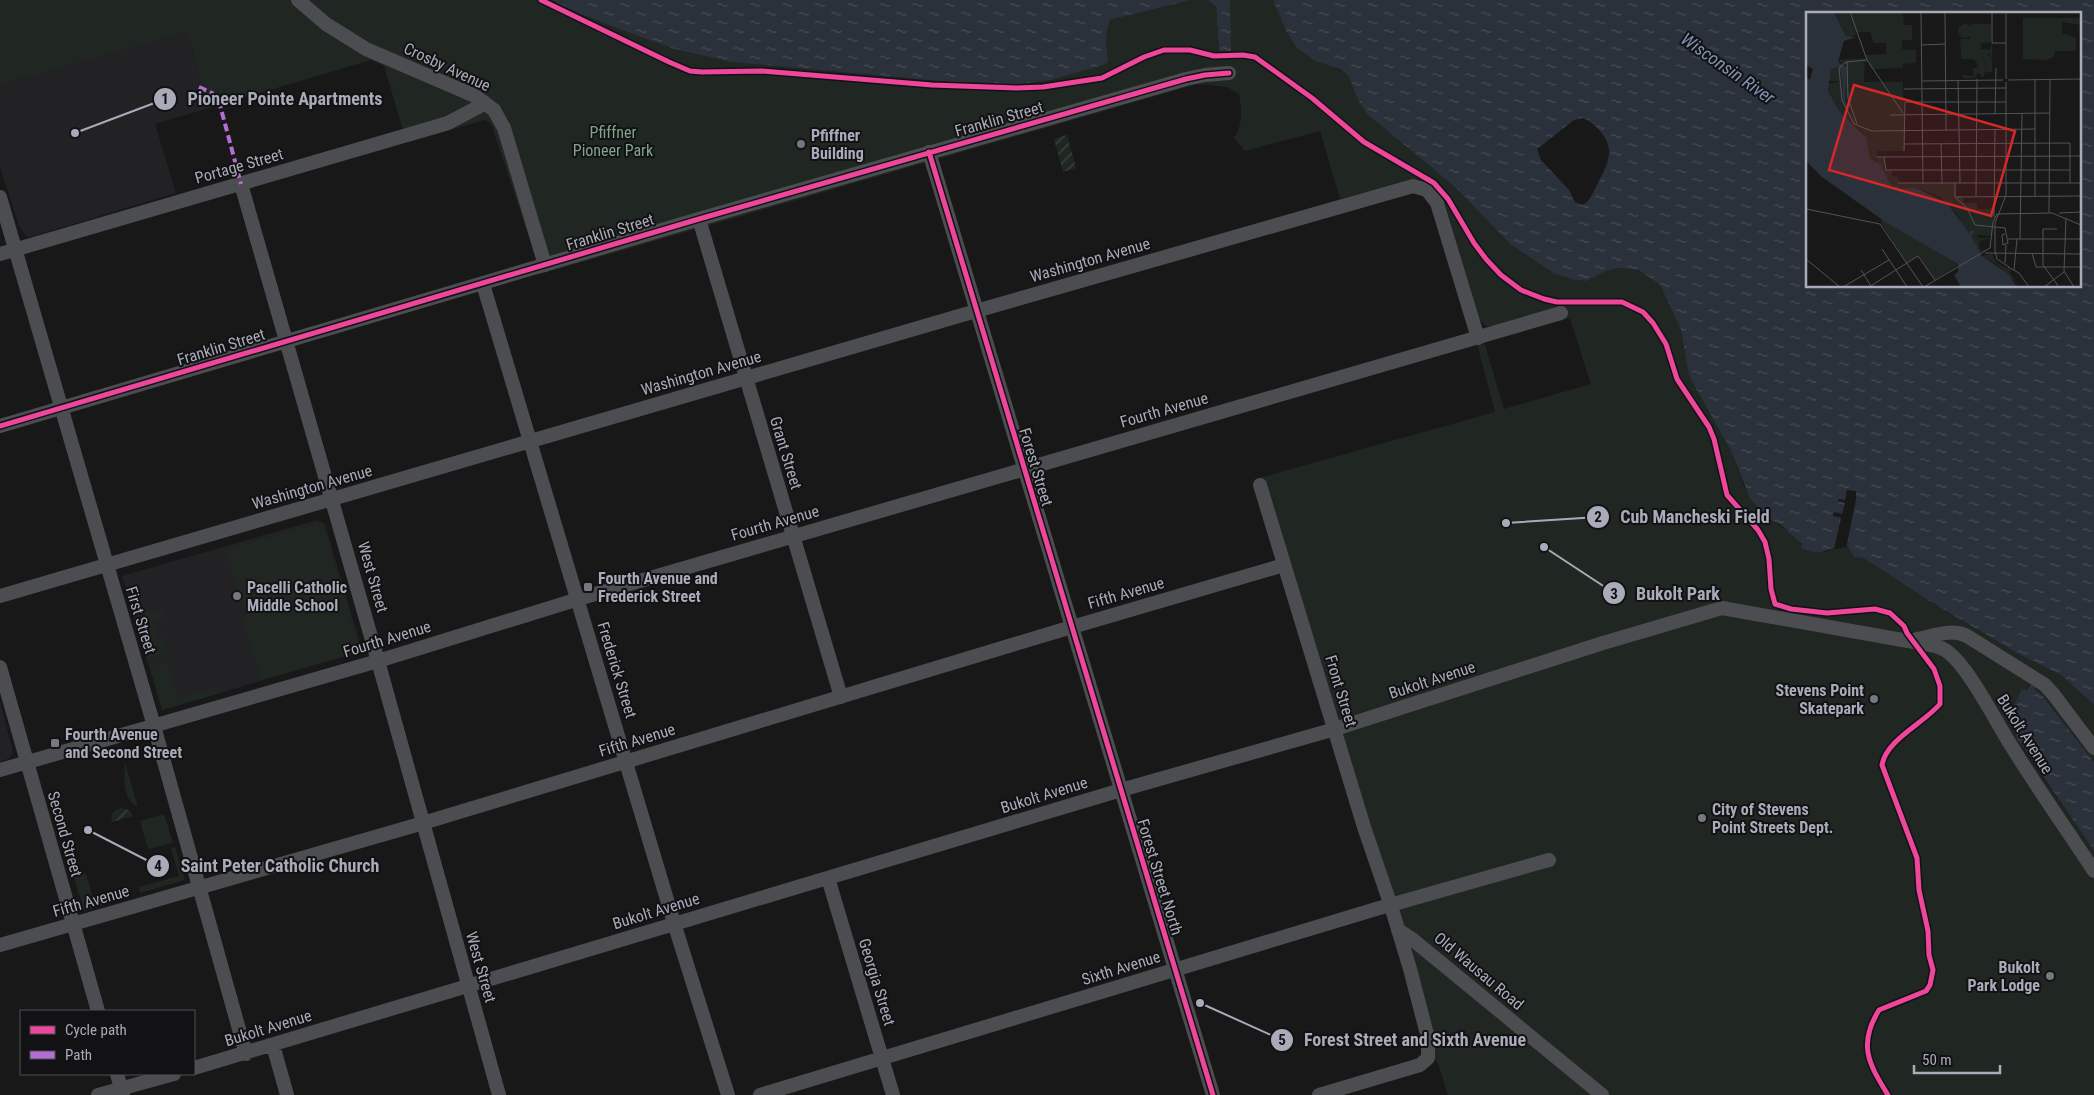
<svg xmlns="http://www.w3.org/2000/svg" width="2094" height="1095" viewBox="0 0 2094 1095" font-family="'Roboto Condensed',sans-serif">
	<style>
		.built { fill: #222224 }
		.green { fill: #202722 }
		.garden { fill: url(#garden-furrows) }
		.water { fill: url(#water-ripples); fill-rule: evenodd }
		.pier { fill: #181818 }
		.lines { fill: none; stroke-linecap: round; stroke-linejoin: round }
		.minor { stroke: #4c4d51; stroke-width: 14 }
		.quiet { stroke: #b36fd0; stroke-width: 4; stroke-dasharray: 8 4; stroke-linecap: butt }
		.cycleway-casing { stroke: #121214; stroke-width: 8 }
		.cycleway { stroke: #ed469a; stroke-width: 5 }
		.poi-dot { fill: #767881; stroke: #121214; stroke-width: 2 }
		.labels { text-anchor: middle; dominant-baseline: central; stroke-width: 4; stroke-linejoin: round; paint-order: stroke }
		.street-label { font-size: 16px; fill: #a9abb9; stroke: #121214 }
		.park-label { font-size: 16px; fill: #80a488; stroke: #121214 }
		.poi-label { font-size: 16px; font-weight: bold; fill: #a9abb9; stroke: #121214; text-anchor: start }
		.water-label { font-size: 18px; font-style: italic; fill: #8093b4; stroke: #121214 }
		.inset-road { fill: none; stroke: #525358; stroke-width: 1 }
		.view { fill: #d62828; fill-opacity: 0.15; stroke: #d62828; stroke-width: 2.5 }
		.inset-edge { fill: none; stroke: #a9abb9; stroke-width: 2.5 }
		.leader { fill: none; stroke: #a9abb9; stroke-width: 2 }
		.callout-dot { fill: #a9abb9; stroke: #121214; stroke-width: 2 }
		.mark-label { font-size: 15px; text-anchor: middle; font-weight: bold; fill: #111 }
		.callout-label { font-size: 18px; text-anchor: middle; font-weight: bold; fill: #a9abb9; stroke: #121214; stroke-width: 4; stroke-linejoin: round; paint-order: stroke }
	</style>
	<defs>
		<pattern id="garden-furrows" width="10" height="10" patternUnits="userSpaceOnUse" patternTransform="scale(1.25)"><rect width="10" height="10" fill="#202722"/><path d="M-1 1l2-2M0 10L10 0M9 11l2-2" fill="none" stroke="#3e4440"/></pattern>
		<pattern id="water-ripples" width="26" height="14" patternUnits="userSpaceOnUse" patternTransform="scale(1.25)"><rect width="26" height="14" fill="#2b313a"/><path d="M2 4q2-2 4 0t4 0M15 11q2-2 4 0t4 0" fill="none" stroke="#474c54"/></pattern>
	</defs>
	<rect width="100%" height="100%" fill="#181818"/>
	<!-- built -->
	<path class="built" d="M187,30L209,108L155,124L176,193L30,237L26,236L19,226L0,167V85Z
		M317,520L325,524L362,651L162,710L122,576Z
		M0,701L13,753L10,758L0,762Z"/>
	<!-- green -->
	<path class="green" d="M0,0H552L569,9L611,26L674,49L731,62L950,82L995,85L1108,62L1106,39L1109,20L1192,0H1207L1216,6L1219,51H1230V0H1273L1286,31L1349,77L1358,100L1367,114L1455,187L1510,244L1555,274L1575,280L1586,281L1606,271L1620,268L1639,270L1660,285L1681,330L1689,376L1731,451L1744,486L1768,519L1795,535L1805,549L1826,552L1834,547L1848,545L1854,557L1863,558L1873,564L1926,599L2017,653L2061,675L2094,705V762L2041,694L2035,690L2030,684L2026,690L2023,689L2013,727L2023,749L2094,851V1095H1448L1438,1063L1435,1059L1433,1035L1269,490L1266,483L1257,484L1256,479L1495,412L1477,344L1484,342L1504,409L1591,384L1570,319H1564L1562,311L1488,327L1484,325L1479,318L1445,204C1438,191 1428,178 1412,179L1340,199L1320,131L1245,151L1234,138C1243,125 1242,109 1239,94L1227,87L1197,84L541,274L492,126L488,121L484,120L407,143L384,66L371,60L209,108L187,31L0,85Z
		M322,522L360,652L261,680L244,621L247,619L226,550Z
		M162,609L164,618L154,622L158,638L163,637L168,653L147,659L134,617Z
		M167,662L178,698L215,688L217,694L162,710L150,667Z
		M125,763L138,807C122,800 124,778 125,763Z
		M164,814L173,843L148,849L140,821Z
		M175,847L185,880L140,893L139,887L179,876L171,848Z
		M76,871L86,874L93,898L124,890L128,893L129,897L84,911L73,874Z"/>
	<!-- garden -->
	<path class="garden" d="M1067,135L1076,168L1063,172L1054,139Z
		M57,796L68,833L63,834L52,798Z
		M121,808L129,810L133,816L112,822C110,813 114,811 121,808Z"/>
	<!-- water -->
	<path class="water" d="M552,0H1192L1109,20L1106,39L1108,62L1103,65L1050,80L1021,84L995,85L950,82L731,62L674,49L611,26L569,9Z
		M1207,0H1230L1231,51H1219L1216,6Z
		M1273,0H2094V705L2061,675L2017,653L1926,599L1873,564L1863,558L1854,557L1847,545C1826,545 1828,559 1801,548L1802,544L1781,525L1768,519L1750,498L1731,451L1689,376L1681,330L1660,285L1639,270L1620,268L1606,271L1586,281L1575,280L1555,274L1510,244L1455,187L1367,114L1358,100L1349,77L1340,69L1316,61L1297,48L1286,31ZM1808,14H2080V286H1808ZM1583,118C1595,123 1611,139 1609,154C1608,164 1603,173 1598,183C1593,192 1591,200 1583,205L1575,202L1569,190L1541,160L1537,149L1574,120Z
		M2031,684L2034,685L2035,690L2041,694L2094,762V851L2017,738L2013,727L2012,720L2015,704L2022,689L2027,690Z"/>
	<!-- pier -->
	<path class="pier" d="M1847,490L1856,491V499L1846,549L1845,547L1836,549H1834L1841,518L1833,516L1834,512L1842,514L1845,503L1838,501L1839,499L1845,500Z"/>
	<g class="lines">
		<!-- minor -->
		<path class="minor" d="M298,0L326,24L366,49L475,96L494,110L504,128L545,265
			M929,152L1213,1095
			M241,184L378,661L499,1095
			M0,197L154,726L246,1054
			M699,219L841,697
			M0,254L448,123L480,106L484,102
			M483,284L674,923L728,1095
			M0,426L699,219L1186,79L1205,75L1229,73
			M1260,485L1364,827L1391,906L1410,969L1428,1038V1058L1420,1065L1319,1095
			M0,596L976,311L1413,186L1427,190L1437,203L1478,338
			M1917,639C1934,636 1951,628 1967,636L2045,685L2054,695L2094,748
			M0,667L98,1011
			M0,770L378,661L585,597L1561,313
			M828,878L893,1095
			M1398,930L1412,939L1602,1095
			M0,945L413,826L1055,632L1284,565
			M273,1045L287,1095
			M194,1068L1121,790L1335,729L1603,643L1722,608L1908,641C1921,644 1938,644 1948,652C1970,669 1996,722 2012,747C2038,789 2067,830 2094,871
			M117,1074L123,1095
			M98,1095L174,1074
			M760,1095L1376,909L1549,860"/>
		<!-- quiet -->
		<path class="quiet" d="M199,87L212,93L220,105L241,184"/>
		<!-- cycleway casing -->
		<g class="cycleway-casing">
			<path id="cycleway" d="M541,0L669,62L690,71L702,72L762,71L932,85L1017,88L1043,87L1102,78L1144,57L1164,50H1190L1214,56L1243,55L1255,57L1312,98L1364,142L1434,183L1448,199L1474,243L1486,259L1501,275L1521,290L1544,299L1557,302H1622L1643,312L1653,323L1666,344L1677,379L1709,427L1714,439L1727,495L1758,530L1765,542L1769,559L1771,589L1775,604L1791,609L1827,613L1875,609L1890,613L1904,626L1907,633L1934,669L1940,686V704C1924,723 1886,740 1882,765L1917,858L1919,890L1928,931L1929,955L1933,970L1930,985L1926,991L1879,1010C1858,1044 1868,1063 1888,1095
				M929,152L1213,1095
				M0,426L699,219L1186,79L1205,75L1229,73"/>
		</g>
		<!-- cycleway -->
		<use href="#cycleway" class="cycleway"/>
	</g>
	<!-- markers -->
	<g class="poi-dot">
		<circle cx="801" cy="144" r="5"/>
		<rect x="583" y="582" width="10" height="10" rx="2.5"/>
		<circle cx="237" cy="596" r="5"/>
		<circle cx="1874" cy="699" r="5"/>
		<rect x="50" y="738" width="10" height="10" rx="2.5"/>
		<circle cx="1702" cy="818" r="5"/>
		<circle cx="2050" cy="976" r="5"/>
	</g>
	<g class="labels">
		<!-- street labels -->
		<g class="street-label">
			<text transform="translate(447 67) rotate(25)">Crosby Avenue</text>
			<text transform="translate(999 119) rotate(-16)">Franklin Street</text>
			<text transform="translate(239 166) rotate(-16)">Portage Street</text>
			<text transform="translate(610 232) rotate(-17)">Franklin Street</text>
			<text transform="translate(1090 260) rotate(-16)">Washington Avenue</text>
			<text transform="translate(221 347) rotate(-17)">Franklin Street</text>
			<text transform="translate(701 373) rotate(-16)">Washington Avenue</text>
			<text transform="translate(1164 410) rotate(-16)">Fourth Avenue</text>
			<text transform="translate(786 453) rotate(73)">Grant Street</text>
			<text transform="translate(1036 467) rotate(73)">Forest Street</text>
			<text transform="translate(312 487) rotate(-16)">Washington Avenue</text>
			<text transform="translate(775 523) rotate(-16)">Fourth Avenue</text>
			<text transform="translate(373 577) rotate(74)">West Street</text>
			<text transform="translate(1126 593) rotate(-16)">Fifth Avenue</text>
			<text transform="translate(141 620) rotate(73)">First Street</text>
			<text transform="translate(387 639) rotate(-17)">Fourth Avenue</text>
			<text transform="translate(617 670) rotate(73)">Frederick Street</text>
			<text transform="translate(1432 680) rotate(-18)">Bukolt Avenue</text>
			<text transform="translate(1341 691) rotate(73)">Front Street</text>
			<text transform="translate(2025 734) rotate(58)">Bukolt Avenue</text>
			<text transform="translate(637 740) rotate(-17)">Fifth Avenue</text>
			<text transform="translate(1044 795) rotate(-17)">Bukolt Avenue</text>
			<text transform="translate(65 834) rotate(74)">Second Street</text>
			<text transform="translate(1160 877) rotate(73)">Forest Street North</text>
			<text transform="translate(91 901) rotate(-16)">Fifth Avenue</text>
			<text transform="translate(656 911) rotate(-17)">Bukolt Avenue</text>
			<text transform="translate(481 967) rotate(74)">West Street</text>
			<text transform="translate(1121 968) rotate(-17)">Sixth Avenue</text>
			<text transform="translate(1479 971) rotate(40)">Old Wausau Road</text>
			<text transform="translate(877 982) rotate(73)">Georgia Street</text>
			<text transform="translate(268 1028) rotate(-17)">Bukolt Avenue</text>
		</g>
		<!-- park labels -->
		<g class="park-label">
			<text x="613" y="132">Pfiffner<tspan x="613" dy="18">Pioneer Park</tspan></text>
		</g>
		<!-- poi labels -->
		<g class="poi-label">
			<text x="811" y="135">Pfiffner<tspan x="811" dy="18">Building</tspan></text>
			<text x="598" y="578">Fourth Avenue and<tspan x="598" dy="18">Frederick Street</tspan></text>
			<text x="247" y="587">Pacelli Catholic<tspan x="247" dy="18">Middle School</tspan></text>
			<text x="1864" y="690" text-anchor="end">Stevens Point<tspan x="1864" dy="18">Skatepark</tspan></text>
			<text x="65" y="734">Fourth Avenue<tspan x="65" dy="18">and Second Street</tspan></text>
			<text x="1712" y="809">City of Stevens<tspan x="1712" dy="18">Point Streets Dept.</tspan></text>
			<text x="2040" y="967" text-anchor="end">Bukolt<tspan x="2040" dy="18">Park Lodge</tspan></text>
		</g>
		<!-- water labels -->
		<g class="water-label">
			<text transform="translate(1728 68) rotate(35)">Wisconsin River</text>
		</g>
	</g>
	<!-- overview -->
	<g transform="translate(1806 12)">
		<rect width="275" height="275" fill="#181818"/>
		<path d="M217,6H275V13L256,10V21L270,26V39H249L248,45L240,48L217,47ZM165,12H185V30L175,31V37L184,38L186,31V46L181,40H176L181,60H177V66L172,60L169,66H157V63L168,64L167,56H172L171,50L166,47H155L154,27H164ZM59,46L58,70H97L99,139H79L78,145V139H71V144L78,146L79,158L86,159V164L92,165L93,171H149L150,184H157L158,191H171V197H189L186,224L171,223L172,226H186L173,229L174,238H181L173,240L150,201L134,185L108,175L92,177V173L87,178L69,147L63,145L58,122L33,99L22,76V72L35,69H22L25,57L29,54L35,58L39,56L36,85L46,104L39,86L40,54L32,48ZM75,206L107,223L152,253L129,268L113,244L101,251L75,211ZM186,242L191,251L205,258L203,260L214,275L190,252L176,244Z" fill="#202722"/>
		<path d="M44,0H97L98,13H106V28H96V37L110,38V51L97,52V56L66,57L59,43L80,42V31H68L64,20H49ZM152 19a7 7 0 1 1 14 0a7 7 0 1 1-14 0ZM184,39L181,43L186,46V60H179L177,66L176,60L181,59L176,40Z" fill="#202722"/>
		<path d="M28,0H43L50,23L41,25Z" fill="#202722"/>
		<path d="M0,0H28L40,24L50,25L38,29L32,50L41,55L39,86L44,106L36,87L37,69L33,55L25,57L22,78L33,99L60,125L64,146L74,152L87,177L91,173L92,177L108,175L141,191L164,222V218L169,219L165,224L176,244L201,261L211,275H155L148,263L152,260V252L81,211L16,165L0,149V65L4,68L7,57L0,53Z" fill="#2b313a"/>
		<path class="inset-road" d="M44,0L61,48L97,101M115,0L117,172M139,0L140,118M186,0V31H200M200,0V67M115,33L139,32M61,48L40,50L33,56L36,88L48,112L66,119L229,117M41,50L42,86L51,112M152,68L154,171M202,68L275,67M115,69L197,68M200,70V183L189,211V239L191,247L203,255M98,77L200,76M189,102L190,56M84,103L244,101M98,132L264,131V171M135,132L136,172M98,139L99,90H200M71,145L275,144M78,145L80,158H264M92,171H275M149,171V185L161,196L169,213L199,216L202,231L197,233L196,223L199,222M170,184L171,67M229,184V68M150,185L275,184M0,197L74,212L117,275M243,201L244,67M253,201L275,200M188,205L189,117M260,206L258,259L268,275M251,217H237V253L253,275M202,227H275M214,227L216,101M76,237L101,275M179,241L275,242M226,241L230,255H275M0,247L34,275M199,251L200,233M202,255L213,261L223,275M55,258L65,274M208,258L211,227M37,275L83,248M63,275L112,244L129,268M118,275L184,236L187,210L191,202L246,201L275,213M238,275L258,260"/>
		<path class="view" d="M48,73L209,119L185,204L23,158Z"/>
		<rect width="275" height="275" class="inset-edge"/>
	</g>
	<!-- callouts -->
	<path class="leader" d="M75 133L165 99M1506 523L1598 517M1544 547L1614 593M88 830L158 866M1200 1003L1282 1040"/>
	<g class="callout-dot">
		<circle cx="75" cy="133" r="5"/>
		<circle cx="1506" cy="523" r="5"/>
		<circle cx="1544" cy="547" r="5"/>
		<circle cx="88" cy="830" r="5"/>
		<circle cx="1200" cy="1003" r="5"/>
		<circle cx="165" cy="99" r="12"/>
		<circle cx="1598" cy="517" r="12"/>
		<circle cx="1614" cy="593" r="12"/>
		<circle cx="158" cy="866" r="12"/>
		<circle cx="1282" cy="1040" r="12"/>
	</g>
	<g class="mark-label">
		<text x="165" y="104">1</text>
		<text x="1598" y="522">2</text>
		<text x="1614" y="599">3</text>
		<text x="158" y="871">4</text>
		<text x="1282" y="1045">5</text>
	</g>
	<g class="callout-label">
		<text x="285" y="105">Pioneer Pointe Apartments</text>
		<text x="1695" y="523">Cub Mancheski Field</text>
		<text x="1678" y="600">Bukolt Park</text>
		<text x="280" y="872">Saint Peter Catholic Church</text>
		<text x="1415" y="1046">Forest Street and Sixth Avenue</text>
	</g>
	<!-- legend -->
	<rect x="20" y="1010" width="175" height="65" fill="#121214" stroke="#4e4f56"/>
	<rect x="30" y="1026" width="25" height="8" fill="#ed469a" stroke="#4e4f56"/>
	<text x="65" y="1035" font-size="15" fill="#a9abb9">Cycle path</text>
	<rect x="30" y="1051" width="25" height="8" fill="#b36fd0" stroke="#4e4f56"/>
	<text x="65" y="1060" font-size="15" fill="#a9abb9">Path</text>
	<!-- scale -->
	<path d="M1914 1065v8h86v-8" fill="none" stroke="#a9abb9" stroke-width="2.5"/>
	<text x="1922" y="1065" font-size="15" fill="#a9abb9" stroke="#121214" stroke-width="4" paint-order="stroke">50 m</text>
</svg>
